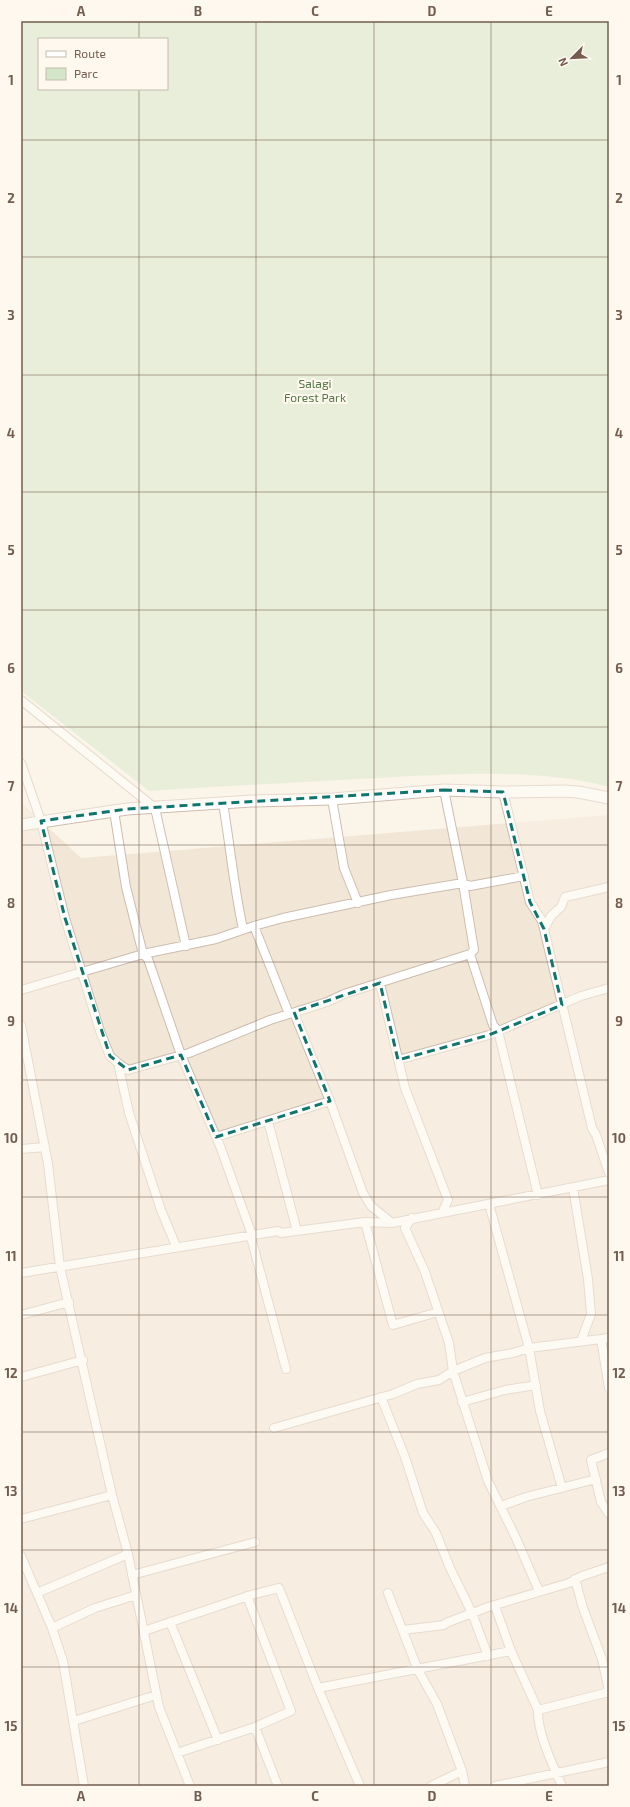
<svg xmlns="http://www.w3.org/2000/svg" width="630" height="1807" viewBox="0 0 630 1807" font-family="'Exo 2',sans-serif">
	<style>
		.residential { fill: #f2e7d7 }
		.green { fill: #d3e7c8; fill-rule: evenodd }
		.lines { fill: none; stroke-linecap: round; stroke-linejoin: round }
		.street-casing { stroke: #ccbdaf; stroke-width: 10 }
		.secondary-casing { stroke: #cebdad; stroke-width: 13 }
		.street { stroke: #fff; stroke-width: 8 }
		.secondary { stroke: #fff; stroke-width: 11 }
		.marked { fill: none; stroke: #0f766e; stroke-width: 3; stroke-dasharray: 8 5; stroke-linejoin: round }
		.grid { fill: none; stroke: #735d4e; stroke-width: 1; stroke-opacity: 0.55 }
		.labels { text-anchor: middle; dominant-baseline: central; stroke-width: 4; stroke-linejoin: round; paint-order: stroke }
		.park-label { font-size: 12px; fill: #547847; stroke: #fef8ef }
		.neatline { fill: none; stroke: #735d4e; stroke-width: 1.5 }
		.grid-label { font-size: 13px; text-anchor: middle; font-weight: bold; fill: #735d4e }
	</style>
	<rect width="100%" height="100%" fill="#fbf4e9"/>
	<!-- residential -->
	<path class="residential" d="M21,802L81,858L609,815V1786H21Z"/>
	<!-- green -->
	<path class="green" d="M21,21H607L609,29V787C538,768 452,774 379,778C302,782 226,786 149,791L21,691ZM39,39H167V89H39Z"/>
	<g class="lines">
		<!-- street casing -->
		<g class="street-casing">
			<path id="street" d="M21,700L155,808L186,946
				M21,763L41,821L65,918L100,1031L110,1056L118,1063L129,1113L161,1210L176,1246
				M444,790L463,883L474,950L470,954L493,1025L498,1031L538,1195
				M503,792L530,902L542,921L544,929L592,1128L596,1135L609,1173
				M332,799L344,868L358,903
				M223,803C230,845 234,888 243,929
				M114,811L126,887L143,954L148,959L181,1055L220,1146L252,1235V1241L286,1369
				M254,926L289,1014
				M544,929L551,916L561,907L565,897L609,887
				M380,983L405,1088L448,1200L442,1213
				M21,990L143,954L216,939L254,926L283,918L391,895L463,883L470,886L524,876
				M294,1013L330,1101L363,1193L371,1206L392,1223
				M21,1025L48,1164L60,1267L112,1495L128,1554L159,1707L190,1786
				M398,1060L489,1035L581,996L609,988
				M118,1063L128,1070L189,1053L270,1020L327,1002L344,994L470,954
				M268,1121L297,1231
				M216,1137L330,1101
				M21,1149L45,1147
				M573,1188L588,1279L591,1314L581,1341
				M489,1204L529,1348L540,1411L562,1488
				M412,1218L405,1228L425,1272L449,1343L453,1371L488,1481L516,1538L539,1591
				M365,1222L393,1325L438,1312
				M21,1273L278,1231L281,1233L365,1222L392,1223L609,1180
				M21,1315L69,1302
				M601,1339L609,1388
				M21,1377L83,1360
				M381,1397L405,1457L423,1513L436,1533L450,1568L472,1613L488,1656
				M462,1402L505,1390L536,1385
				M274,1428L393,1394L417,1384L439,1380L453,1371L485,1358L513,1353L529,1348L609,1338
				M609,1453L591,1460L601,1502L609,1514
				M501,1506L526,1497L596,1479
				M21,1519L112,1495
				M21,1556L52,1628L63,1661L84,1786
				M132,1575L255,1542
				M575,1579L583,1608L602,1659L609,1691
				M37,1593L128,1554
				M388,1593L418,1670L437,1704L462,1771L465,1786
				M495,1606L511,1651L538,1710C537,1732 553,1766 562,1786
				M170,1622L218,1740
				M52,1628L95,1608L136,1595
				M403,1630L444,1625L446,1623L488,1607L569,1583L582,1576L609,1567
				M144,1631L251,1595L279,1588L318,1688L360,1786
				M318,1688L511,1651
				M538,1710L609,1692
				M74,1721L156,1695
				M255,1727L278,1786
				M177,1753L255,1727L291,1711L247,1596
				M431,1786L462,1771
				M495,1786L609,1762"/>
		</g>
		<!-- secondary casing -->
		<g class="secondary-casing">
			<path id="secondary" d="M21,825L127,809L252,801L332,799L444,790L503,792L564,791L578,792L609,798"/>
		</g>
		<!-- street -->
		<use href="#street" class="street"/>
		<!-- secondary -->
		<use href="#secondary" class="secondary"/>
	</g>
	<!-- marked area -->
	<path d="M0 0H630V1807H0ZM444,790L503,792L530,902L544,929L562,1005L489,1035L398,1060L380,983L294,1012L330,1101L216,1137L181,1055L128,1070L110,1056L65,918L41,821L127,809Z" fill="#fbf4e9" fill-opacity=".55" fill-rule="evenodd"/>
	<path class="marked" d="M444,790L503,792L530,902L544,929L562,1005L489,1035L398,1060L380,983L294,1012L330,1101L216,1137L181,1055L128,1070L110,1056L65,918L41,821L127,809Z"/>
	<!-- grid -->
	<path class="grid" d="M139,21V39M256,21V1786M374,21V1786M491,21V1786M139,89V1786M21,140H609M21,257H609M21,375H609M21,492H609M21,610H609M21,727H609M21,845H609M21,962H609M21,1080H609M21,1197H609M21,1315H609M21,1432H609M21,1550H609M21,1667H609"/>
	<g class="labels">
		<!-- park labels -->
		<g class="park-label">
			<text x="315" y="383">Salagi<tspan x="315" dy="14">Forest Park</tspan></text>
		</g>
	</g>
	<!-- border -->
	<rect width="630" height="1807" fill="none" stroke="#fef8ef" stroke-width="44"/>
	<!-- legend -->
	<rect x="38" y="38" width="130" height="52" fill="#fef8ef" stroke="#c6baaf"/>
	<rect x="46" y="51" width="20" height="6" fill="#ffffff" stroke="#c6baaf"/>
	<text x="74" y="58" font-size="12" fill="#735d4e">Route</text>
	<rect x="46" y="68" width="20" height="12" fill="#d3e7c8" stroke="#c6baaf"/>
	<text x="74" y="78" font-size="12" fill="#735d4e">Parc</text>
	<!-- north arrow -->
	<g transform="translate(572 58) rotate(246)" stroke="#fef8ef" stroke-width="3" paint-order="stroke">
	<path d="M0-3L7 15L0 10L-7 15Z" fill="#735d4e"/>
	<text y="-6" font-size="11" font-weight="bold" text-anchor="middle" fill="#735d4e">N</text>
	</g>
	<rect x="22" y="22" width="586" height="1763" class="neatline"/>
	<g class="grid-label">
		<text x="81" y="16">A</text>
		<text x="198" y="16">B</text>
		<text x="315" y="16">C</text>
		<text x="432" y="16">D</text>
		<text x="549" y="16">E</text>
		<text x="11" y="85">1</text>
		<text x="619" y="85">1</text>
		<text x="11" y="203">2</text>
		<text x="619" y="203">2</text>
		<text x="11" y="320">3</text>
		<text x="619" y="320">3</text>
		<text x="11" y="438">4</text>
		<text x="619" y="438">4</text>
		<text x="11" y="555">5</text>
		<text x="619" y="555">5</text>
		<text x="11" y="673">6</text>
		<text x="619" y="673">6</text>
		<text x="11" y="791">7</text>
		<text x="619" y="791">7</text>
		<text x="11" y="908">8</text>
		<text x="619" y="908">8</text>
		<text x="11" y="1026">9</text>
		<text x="619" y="1026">9</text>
		<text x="11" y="1143">10</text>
		<text x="619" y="1143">10</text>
		<text x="11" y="1261">11</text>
		<text x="619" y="1261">11</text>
		<text x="11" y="1378">12</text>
		<text x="619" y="1378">12</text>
		<text x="11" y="1496">13</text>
		<text x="619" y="1496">13</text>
		<text x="11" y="1613">14</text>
		<text x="619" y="1613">14</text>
		<text x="11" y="1731">15</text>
		<text x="619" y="1731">15</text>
		<text x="81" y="1801">A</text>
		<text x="198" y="1801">B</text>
		<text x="315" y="1801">C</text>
		<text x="432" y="1801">D</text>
		<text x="549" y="1801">E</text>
	</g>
</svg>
